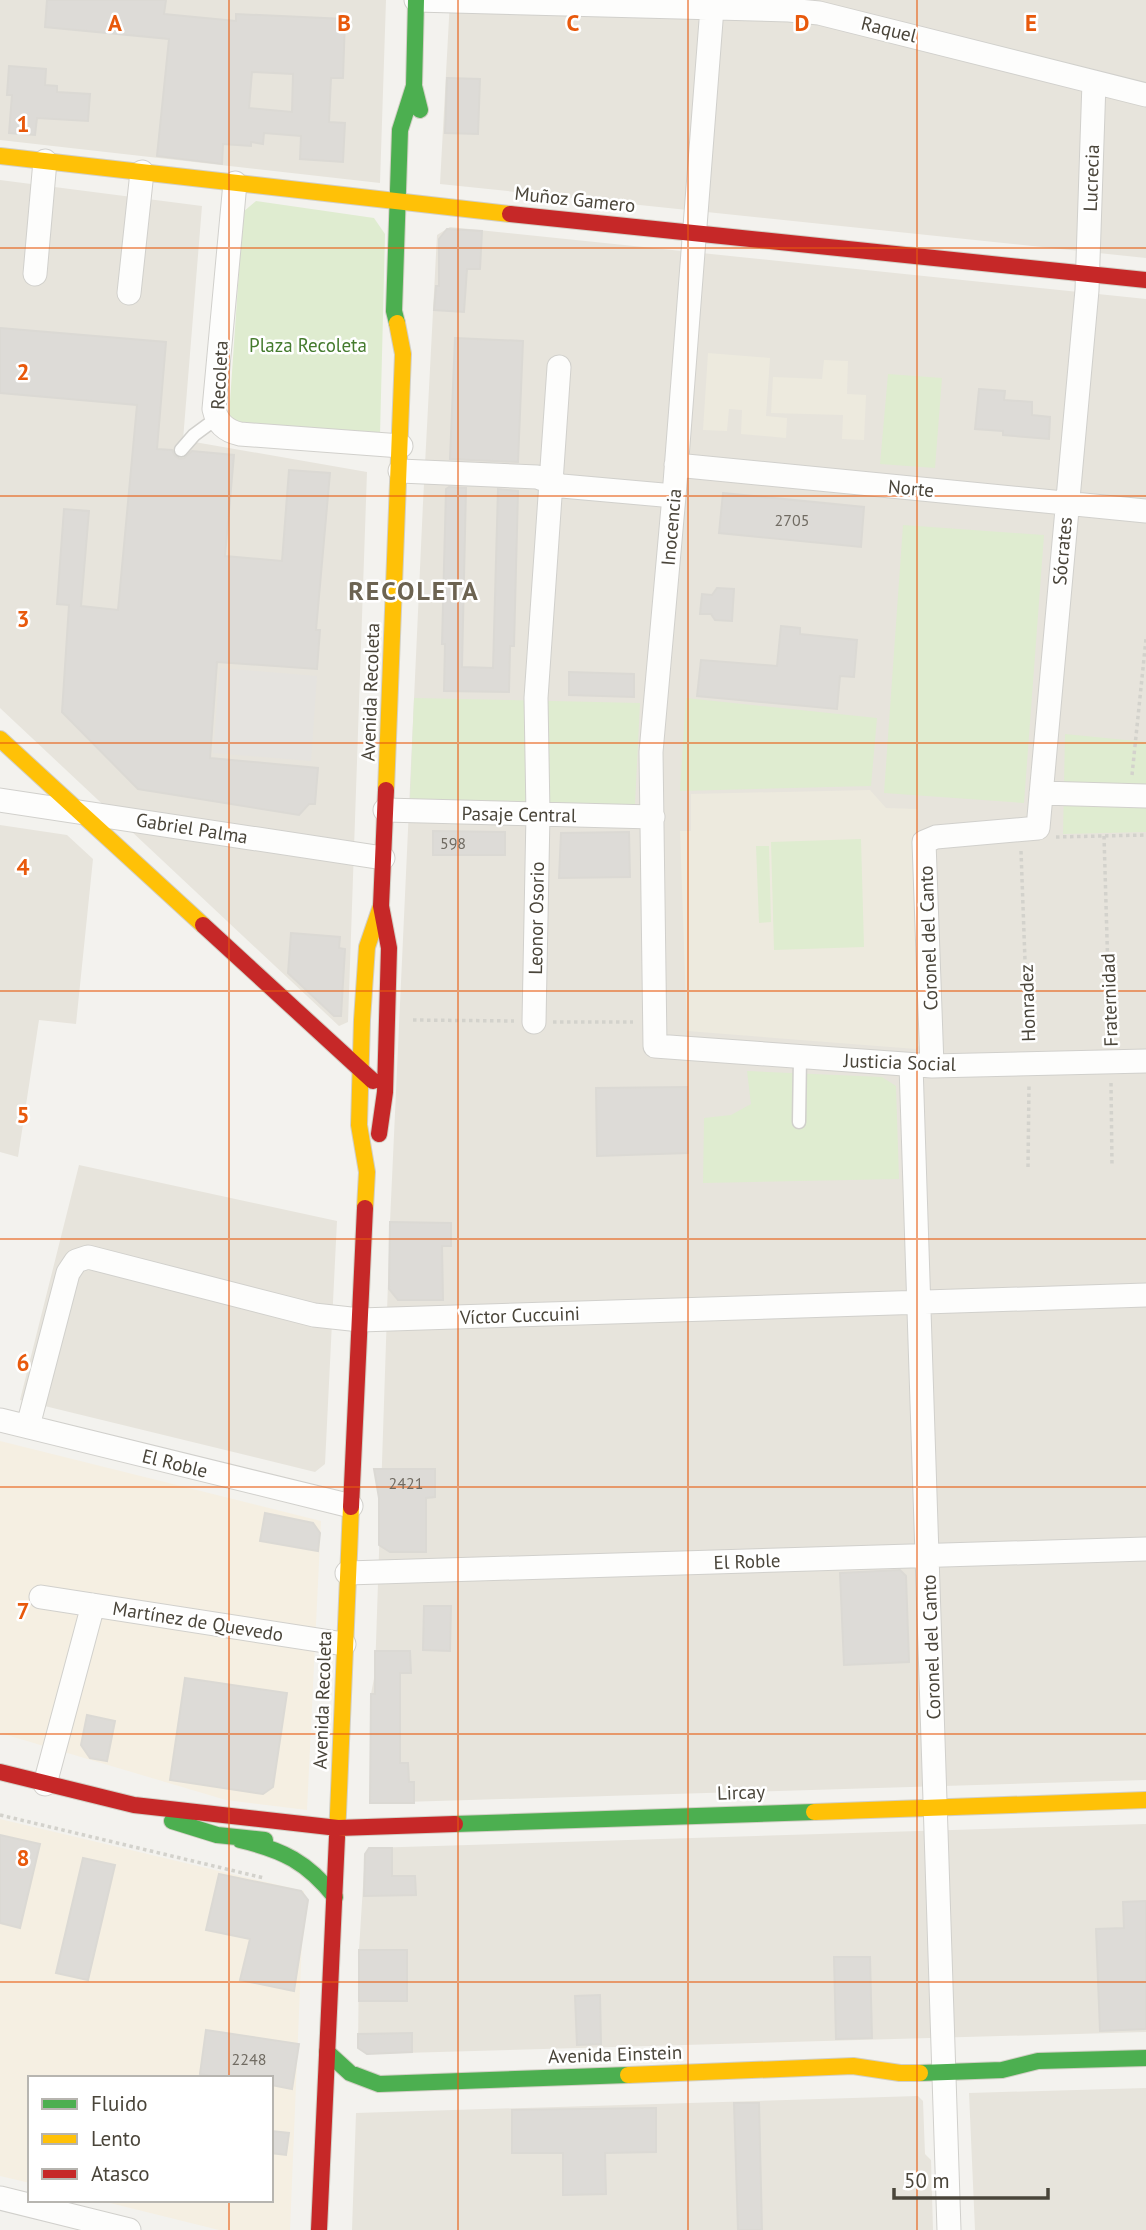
<svg xmlns="http://www.w3.org/2000/svg" width="1146" height="2230" viewBox="0 0 1146 2230" font-family="'PT Sans',sans-serif">
	<style>
		.residential { fill: #e7e4dc }
		.commercial { fill: #f5efe2 }
		.education { fill: #edeade }
		.green { fill: #dfecd0 }
		.parking { fill: #e5e3df }
		.building { fill: #dddbd7; stroke: #dbd9d4; stroke-width: 2; fill-rule: evenodd }
		.lines { fill: none; stroke-linecap: round; stroke-linejoin: round }
		.lane-casing { stroke: #d1d0cc; stroke-width: 15 }
		.street-casing { stroke: #d1d0cc; stroke-width: 25 }
		.fast-casing { stroke: #d2cfc5; stroke-width: 18 }
		.slow-casing { stroke: #d2cfc5; stroke-width: 18 }
		.jam-casing { stroke: #d2cfc5; stroke-width: 18 }
		.path { stroke: #d3d2cc; stroke-width: 3.5; stroke-dasharray: 3.5 3.5; stroke-linecap: butt }
		.lane { stroke: #fdfdfc; stroke-width: 12 }
		.street { stroke: #fdfdfc; stroke-width: 23 }
		.fast { stroke: #4caf50; stroke-width: 16 }
		.slow { stroke: #ffc107; stroke-width: 16 }
		.jam { stroke: #c62828; stroke-width: 16 }
		.grid { fill: none; stroke: #e8590c; stroke-width: 2; stroke-opacity: 0.55 }
		.labels { text-anchor: middle; dominant-baseline: central; stroke-width: 5; stroke-linejoin: round; paint-order: stroke }
		.number-label { font-size: 16px; fill: #706b62 }
		.street-label { font-size: 19px; fill: #4a453a; stroke: #fff }
		.park-label { font-size: 19px; fill: #457b2e; stroke: #fff }
		.district-label { font-size: 26px; font-weight: bold; letter-spacing: 2px; fill: #6c6351; stroke: #fff }
		.grid-label { font-size: 23px; text-anchor: middle; font-weight: bold; fill: #e8590c; stroke: #fff; stroke-width: 5; stroke-linejoin: round; paint-order: stroke }
	</style>
	<rect width="100%" height="100%" fill="#f3f2ee"/>
	<!-- residential -->
	<path class="residential" d="M0,0H386L380,183L0,140Z
		M450,0H1146V258L440,184Z
		M0,180L202,206L183,440L367,472L348,1022L339,1026L0,708Z
		M450,227L1146,299V1780L370,1803L371,1694L375,1673L390,1222L423,503L437,235Z
		M0,825L67,835L93,859L76,1024L39,1020L18,1157L0,1152Z
		M79,1165L337,1221L325,1464L315,1472L20,1400Z
		M1146,1824V2032L367,2054L358,2048L359,1950L365,1854L369,1848Z
		M1146,2088V2230H975L969,2093Z
		M918,2096L923,2101L925,2154L931,2160L933,2230H352L356,2113Z"/>
	<!-- commercial -->
	<path class="commercial" d="M0,1441L321,1521L307,1810L226,1800L0,1733Z
		M0,1819L304,1891L290,2230H219L98,2200H271V2078H30V2183L0,2176Z"/>
	<!-- education -->
	<path class="education" d="M708,353L770,358L766,416L787,418L786,438L741,434L742,410L729,409L727,431L703,430Z
		M824,360L848,361L847,394L866,395L864,440L842,439L843,415L771,413L773,377L822,379Z
		M870,790L886,808L917,809L924,1040L916,1049L687,1031L680,831H691V794Z"/>
	<!-- green -->
	<path class="green" d="M256,201L374,218L385,234L380,436L239,425L229,416L243,212Z
		M888,374L942,378L935,468L880,464Z
		M903,525L1044,535L1024,803L884,793Z
		M414,698L640,703L635,804L631,807L410,800Z
		M686,698L877,718L871,786L680,791Z
		M1065,734L1146,742V832L1063,834Z
		M861,839L864,947L774,950L771,842Z
		M756,846H769L771,922L759,923Z
		M747,1071L882,1077L896,1086L899,1179L703,1183L704,1118L731,1115L751,1104Z"/>
	<!-- parking -->
	<path class="parking" d="M220,668L317,676L311,761L213,753Z"/>
	<!-- building -->
	<path class="building" d="M47,0H166L164,14L236,21V14L345,19L343,78H331L329,122L345,123L343,162L300,159L301,136L264,133L263,144L251,142V146L223,144L222,164L157,156L169,39L45,27ZM252,72L293,74L292,112L249,108Z
		M9,66L46,69L45,85L57,86V92L90,94L88,121L37,118L35,135L9,133L12,95H7Z
		M447,78L480,79L478,134L445,133Z
		M447,229L482,231L480,269H467L464,312L434,310L436,286H439V239Z
		M0,328L166,342L157,449L172,450L175,456L180,459L184,458L192,451L234,455L225,556L282,561L289,470L330,473L316,630H320L317,669L217,662L210,758L318,768L315,804H309L299,815L138,789L62,712L69,605L57,604L64,509L89,511L81,606L118,610L137,405L0,393Z
		M455,338L523,341L518,462L450,459Z
		M979,389L1005,391L1004,400L1032,402V415L1050,417L1049,439L1003,435V431L975,429Z
		M449,487L466,488L462,667L493,668L498,489L518,491L514,646H510L509,692L444,691L445,644H442L446,489Z
		M723,493L864,507L861,547L719,533Z
		M717,588L734,589L732,621L715,620L711,614H700L702,594L712,595Z
		M781,626L800,628V634L857,640L854,677L840,676L837,709L697,696L701,660L777,666Z
		M569,672L634,674V697L569,695Z
		M433,831L505,832V855H433Z
		M629,832L630,877L559,878L561,833Z
		M291,933L340,937L339,948L345,949L341,1016H334L288,973Z
		M687,1087L688,1153L597,1156L596,1088Z
		M390,1222L451,1223V1246H442L443,1300H398L389,1289Z
		M374,1469H435V1497L426,1498V1552H390L379,1545V1498Z
		M265,1513L313,1523L320,1533L318,1551L260,1541Z
		M900,1570L906,1576L909,1662L844,1665L840,1573Z
		M424,1606H451L450,1651L423,1650Z
		M375,1651H410L411,1673H400V1763H408L409,1782H414V1803H370L371,1694H375Z
		M185,1678L287,1693L273,1787L263,1794L170,1780Z
		M87,1715L115,1721L107,1761L90,1758L81,1745Z
		M0,1835L40,1844L20,1928L0,1923Z
		M369,1848H392V1876H415L416,1895L364,1896L365,1854Z
		M83,1858L115,1865L88,1980L56,1973Z
		M219,1874L301,1891L308,1900L294,1991L240,1980L250,1939L206,1930Z
		M1146,1901V2029L1100,2031L1096,1929L1124,1928L1123,1902Z
		M359,1950H407V2001H359Z
		M834,1957H870L872,2038L836,2039Z
		M600,1995L601,2044L577,2045L575,1996Z
		M206,2030L299,2044L292,2089L271,2085V2078H222L200,2074Z
		M412,2033V2052L367,2054L358,2048V2034Z
		M734,2103H759L762,2230H738Z
		M656,2108V2152L605,2153L606,2194L563,2195V2153H512V2110Z
		M271,2131L289,2133L286,2155L271,2153Z"/>
	<g class="lines">
		<!-- lane casing -->
		<g class="lane-casing">
			<path id="lane" d="M181,450L194,435L217,418
				M799,1122L800,1057"/>
		</g>
		<!-- street casing -->
		<g class="street-casing">
			<path id="street" d="M416,0L789,10L819,13L1146,95
				M712,8L674,496L651,752L655,1046L932,1066L1146,1061
				M235,183L214,409C217,423 226,431 240,434L401,446
				M35,274L45,161
				M129,293L142,172
				M676,465L1146,511
				M400,471L537,477L562,486L674,496
				M1041,793L1146,796
				M0,800L383,858
				M385,810L653,817
				M534,1022L538,814L536,698L559,367
				M911,1065L949,2230
				M932,1066L924,842L936,837L1038,828L1087,290L1094,82
				M0,1420L351,1506
				M28,1426L68,1273L76,1261L88,1257L314,1315L360,1320L1146,1295
				M347,1573L1146,1549
				M41,1597L344,1644
				M45,1784L93,1605
				M0,2198L129,2230"/>
		</g>
		<!-- fast casing -->
		<g class="fast-casing">
			<path id="fast" d="M416,0L414,86L420,110
				M397,323L394,311L400,130L414,86
				M172,1821L217,1835L265,1840
				M455,1824L814,1812
				M240,1840C283,1850 307,1862 335,1897
				M327,2052L350,2073L379,2084L628,2075
				M920,2073L1002,2070L1038,2061L1146,2058"/>
		</g>
		<!-- slow casing -->
		<g class="slow-casing">
			<path id="slow" d="M0,156L510,214
				M0,739L203,925
				M386,790L403,354L397,323
				M365,1208L367,1172L359,1125L362,1020L367,947L381,906
				M814,1812L1146,1800
				M337,1837L351,1507
				M628,2075L853,2066L900,2073H920"/>
		</g>
		<!-- jam casing -->
		<g class="jam-casing">
			<path id="jam" d="M510,214L1146,280
				M203,925L373,1081
				M379,1134L385,1092L389,948L381,906L386,790
				M351,1507L365,1208
				M0,1772L134,1805L338,1828L455,1824
				M319,2230L337,1837"/>
		</g>
		<!-- path -->
		<path class="path" d="M1132,775L1146,639
			M1104,836L1110,1040
			M1056,837L1146,835
			M1021,851L1028,1043
			M413,1020L514,1021
			M553,1022H633
			M1111,1083L1112,1165
			M1028,1167L1029,1085
			M0,1815L264,1878"/>
		<!-- lane -->
		<use href="#lane" class="lane"/>
		<!-- street -->
		<use href="#street" class="street"/>
		<!-- fast -->
		<use href="#fast" class="fast"/>
		<!-- slow -->
		<use href="#slow" class="slow"/>
		<!-- jam -->
		<use href="#jam" class="jam"/>
	</g>
	<!-- grid -->
	<path class="grid" d="M229,0V2078M458,0V2230M688,0V2230M917,0V2230M0,248H1146M0,496H1146M0,743H1146M0,991H1146M0,1239H1146M0,1487H1146M0,1734H1146M0,1982H1146M229,2200V2230"/>
	<g class="labels">
		<!-- number labels -->
		<g class="number-label">
			<text x="792" y="520">2705</text>
			<text x="453" y="843">598</text>
			<text x="406" y="1483">2421</text>
			<text x="249" y="2059">2248</text>
		</g>
		<!-- street labels -->
		<g class="street-label">
			<text transform="translate(889 29) rotate(14)">Raquel</text>
			<text transform="translate(1091 178) rotate(-88)">Lucrecia</text>
			<text transform="translate(575 199) rotate(6)">Muñoz Gamero</text>
			<text transform="translate(219 375) rotate(-87)">Recoleta</text>
			<text transform="translate(911 488) rotate(5)">Norte</text>
			<text transform="translate(671 527) rotate(-85)">Inocencia</text>
			<text transform="translate(1062 551) rotate(-85)">Sócrates</text>
			<text transform="translate(370 692) rotate(-88)">Avenida Recoleta</text>
			<text transform="translate(519 814) rotate(1)">Pasaje Central</text>
			<text transform="translate(192 828) rotate(9)">Gabriel Palma</text>
			<text transform="translate(536 918) rotate(-89)">Leonor Osorio</text>
			<text transform="translate(928 938) rotate(-92)">Coronel del Canto</text>
			<text transform="translate(1109 1000) rotate(-92)">Fraternidad</text>
			<text transform="translate(1027 1003) rotate(-92)">Honradez</text>
			<text transform="translate(900 1062) rotate(2)">Justicia Social</text>
			<text transform="translate(520 1315) rotate(-2)">Víctor Cuccuini</text>
			<text transform="translate(175 1463) rotate(14)">El Roble</text>
			<text transform="translate(747 1561) rotate(-2)">El Roble</text>
			<text transform="translate(198 1621) rotate(9)">Martínez de Quevedo</text>
			<text transform="translate(931 1647) rotate(-92)">Coronel del Canto</text>
			<text transform="translate(322 1700) rotate(-88)">Avenida Recoleta</text>
			<text transform="translate(741 1792) rotate(-2)">Lircay</text>
			<text transform="translate(615 2054) rotate(-2)">Avenida Einstein</text>
		</g>
		<!-- park labels -->
		<g class="park-label">
			<text x="308" y="345">Plaza Recoleta</text>
		</g>
		<!-- district labels -->
		<g class="district-label">
			<text x="414" y="590">RECOLETA</text>
		</g>
	</g>
	<g class="grid-label">
		<text x="115" y="31">A</text>
		<text x="344" y="31">B</text>
		<text x="573" y="31">C</text>
		<text x="802" y="31">D</text>
		<text x="1031" y="31">E</text>
		<text x="23" y="132">1</text>
		<text x="23" y="380">2</text>
		<text x="23" y="627">3</text>
		<text x="23" y="875">4</text>
		<text x="23" y="1123">5</text>
		<text x="23" y="1371">6</text>
		<text x="23" y="1619">7</text>
		<text x="23" y="1866">8</text>
	</g>
	<!-- legend -->
	<rect x="28" y="2076" width="245" height="126" fill="#ffffff" stroke="#b7b5b0" stroke-width="2"/>
	<rect x="42" y="2099" width="35" height="10" fill="#4caf50" stroke="#b7b5b0" stroke-width="2"/>
	<text x="91" y="2111" font-size="21" fill="#4a453a">Fluido</text>
	<rect x="42" y="2134" width="35" height="10" fill="#ffc107" stroke="#b7b5b0" stroke-width="2"/>
	<text x="91" y="2146" font-size="21" fill="#4a453a">Lento</text>
	<rect x="42" y="2169" width="35" height="10" fill="#c62828" stroke="#b7b5b0" stroke-width="2"/>
	<text x="91" y="2181" font-size="21" fill="#4a453a">Atasco</text>
	<!-- scale -->
	<path d="M894 2188v10h154v-10" fill="none" stroke="#4a453a" stroke-width="3.5"/>
	<text x="904" y="2188" font-size="21" fill="#4a453a" stroke="#ffffff" stroke-width="5" paint-order="stroke">50 m</text>
</svg>
